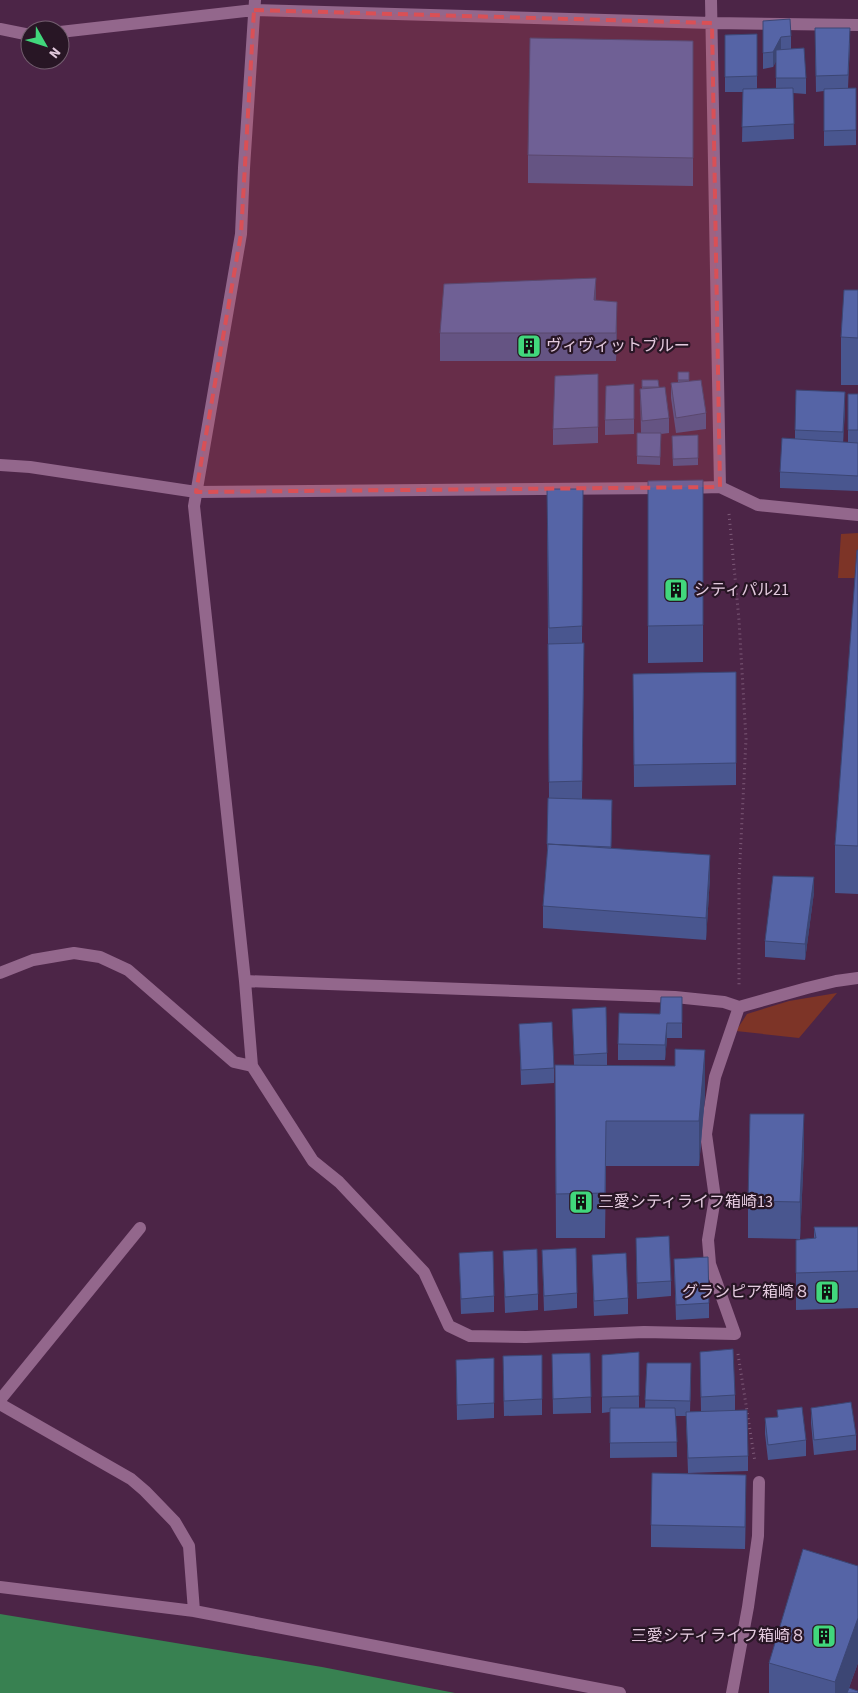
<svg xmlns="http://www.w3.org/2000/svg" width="858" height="1693" viewBox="0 0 858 1693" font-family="'Source Sans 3','Noto Sans JP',sans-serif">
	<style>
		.green { fill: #7d3427 }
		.water { fill: #388151 }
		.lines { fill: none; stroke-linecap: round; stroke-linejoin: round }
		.path { stroke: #7d5a78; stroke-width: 3; stroke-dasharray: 1 4; stroke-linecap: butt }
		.minor { stroke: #93678c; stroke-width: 12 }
		.wall { fill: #49568f }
		.shaded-wall { fill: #3c4674 }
		.building { fill: #5564a6; stroke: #3c4674 }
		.marked { fill: #d95056; fill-opacity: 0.2; stroke: #d95056; stroke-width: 4; stroke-dasharray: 10 6; stroke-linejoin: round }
		.labels { text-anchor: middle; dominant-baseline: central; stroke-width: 4.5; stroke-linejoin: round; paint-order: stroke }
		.poi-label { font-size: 16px; fill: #e3cade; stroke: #281625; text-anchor: start }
	</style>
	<rect width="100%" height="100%" fill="#4c2547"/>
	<!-- green -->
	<path class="green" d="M858,533V578H838L841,534Z
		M837,993L799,1038L736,1031L747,1014L789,1001Z"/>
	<!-- water -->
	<path class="water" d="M0,1614L322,1667L455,1693H0Z"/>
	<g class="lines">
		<!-- path -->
		<path class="path" d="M729,514L739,620L746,739L739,880V987
			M738,1354L755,1462"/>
		<!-- minor -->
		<path class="minor" d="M255,0L244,168L241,234L194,506L245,981L252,1066L313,1161L339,1182L424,1272L449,1326L470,1336L526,1337L644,1332L735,1334L710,1264L708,1240L715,1198L706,1134L715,1077L739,1007
			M711,0L720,487
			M0,29L30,35
			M60,32L254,10L712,23L858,25
			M0,465L30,467L196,492L666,488
			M686,488L720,487L758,505L858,515
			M0,973L33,960L74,953L100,957L128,970L234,1062L252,1066
			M245,981L675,997L724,1002L739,1007L807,988L836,981L858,978
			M0,1400L140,1228
			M0,1404L131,1479L145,1491L175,1522L189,1546L194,1611
			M0,1587L194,1611L620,1693
			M732,1693L748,1607L758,1536L759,1482"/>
	</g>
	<!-- wall -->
	<path class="wall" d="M763,21L791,36V49L806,78V94L793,93L794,139L742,142L743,92H725V35L757,34V89L776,88V61L773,67L763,69Z
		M815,28L850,43L848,88H856V145L824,146V91L816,92Z
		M693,41V186L528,183V155Z
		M858,290V385H841V337Z
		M596,300L617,330L616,361H440V333Z
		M678,372H689V381L706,413V429L676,433L671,398V383L678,382Z
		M598,374V443L553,445V429Z
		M642,380H658L659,388L669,418V433L661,434L660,465L637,464V433H641L640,389H642Z
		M634,384V434L605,435V420Z
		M848,394H858V491L780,488V472L795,439V430L845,408L843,442H848Z
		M698,435V465L673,466L672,436Z
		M703,480V662L648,663V481Z
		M547,489H583L582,643H584L582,799L612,816L611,848L710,877L706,940L543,928V906L547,859V844L549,798Z
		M858,550V894L835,893V845Z
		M736,672V785L634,787L633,674Z
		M814,892L805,960L765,957V941Z
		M682,997V1038H667L665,1060H618V1044Z
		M572,1009L607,1053V1066L705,1095L699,1166H606L605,1238H556L555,1065H574Z
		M519,1024L554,1068V1083L521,1085Z
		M804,1151L800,1239L748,1238V1201Z
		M814,1227H858V1308L796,1310V1240L814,1238Z
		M636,1238L671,1281V1296L637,1299Z
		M542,1250L577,1293V1308L544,1311Z
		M503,1251L538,1294V1310L505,1313Z
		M459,1253L494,1296V1312L461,1314Z
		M592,1255L628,1298V1314L594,1316Z
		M674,1259L709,1303V1318L676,1320Z
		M639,1352V1408H645L647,1363L691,1379L690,1412H701L700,1352L735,1395V1410L748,1456V1471L688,1473L686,1416H676L677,1457L610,1458V1412L602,1413V1355Z
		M590,1353L591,1413L553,1414L552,1354Z
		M542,1355V1415L504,1416L503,1371Z
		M494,1358V1418L457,1420L456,1360Z
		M811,1408L856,1435V1450L814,1455L811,1423Z
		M765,1418L806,1440V1456L768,1460L765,1434Z
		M746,1497L745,1549L651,1547V1525Z
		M858,1566V1663L849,1688L858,1693H769V1663Z"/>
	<!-- shaded-wall -->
	<path class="shaded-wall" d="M781,37V52L773,67V52Z
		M596,278V306L594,300Z
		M617,302V330L616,361V333Z
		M845,392V408L843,448V432Z
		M710,855V877L706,940V918Z
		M814,877V892L805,960V944Z
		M667,1023V1038L665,1060V1045Z
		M705,1050V1095L699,1166V1121Z
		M804,1114V1151L800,1239V1202Z
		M746,1475V1497L745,1549V1527Z
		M858,1618V1663L847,1693H835V1682Z"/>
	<!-- building -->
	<path class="building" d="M790,19L791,36L781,37L773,52L763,53V21Z
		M815,28H850L848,75L816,76Z
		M757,34V76L725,77V35Z
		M530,38L693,41V158L528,155Z
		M804,48L806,78H776V50Z
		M793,88L794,124L742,127L743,89Z
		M856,88V130L824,131V89Z
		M596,278L594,300L617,302L616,333H440L444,284Z
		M844,290H858V338L841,337Z
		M678,372H689V380H678Z
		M598,374V427L553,429L555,376Z
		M642,380H658L659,387H642Z
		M701,380L706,413L676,418L671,383Z
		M634,384V419L605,420L606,386Z
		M665,387L669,418L642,421L640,389Z
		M796,390L845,392L843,432L795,430Z
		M848,394H858V430H848Z
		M637,433H661L660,457L637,456Z
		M698,435V458L673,459L672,436Z
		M782,438L858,443V476L780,472Z
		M703,480V625L648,626V481Z
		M547,489H583L582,626L549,628Z
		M857,550H858V846L835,845Z
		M584,643L582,781L549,782L548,644Z
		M736,672V763L634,765L633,674Z
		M548,798L612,800L611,847L547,844Z
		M548,844L710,855L706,918L543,906Z
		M773,876L814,877L805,944L765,941Z
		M661,997H682V1023H667L665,1045L618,1044L619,1013L660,1014Z
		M606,1007L607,1053L574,1055L572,1009Z
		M552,1022L554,1068L521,1070L519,1024Z
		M675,1049L705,1050L699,1121H606L605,1193L556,1194L555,1065L675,1066Z
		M750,1114H804L800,1202L748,1201Z
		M814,1227H858V1271L796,1273V1240L816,1238Z
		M669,1236L671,1281L637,1283L636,1238Z
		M576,1248L577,1293L544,1296L542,1250Z
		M537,1249L538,1294L505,1297L503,1251Z
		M493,1251L494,1296L461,1299L459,1253Z
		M626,1253L628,1298L594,1301L592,1255Z
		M708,1257L709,1303L676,1305L674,1259Z
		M733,1349L735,1395L701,1397L700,1352Z
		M639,1352V1396L602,1397V1355Z
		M590,1353L591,1397L553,1399L552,1354Z
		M542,1355V1399L504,1401L503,1356Z
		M494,1358V1403L457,1405L456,1360Z
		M647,1363H691L690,1401L645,1400Z
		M851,1402L856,1435L814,1440L811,1408Z
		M802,1407L806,1440L768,1445L765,1418L778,1417L777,1410Z
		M610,1408H675L677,1442L610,1443Z
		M747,1410L748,1456L688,1458L686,1412Z
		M652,1473L746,1475L745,1527L651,1525Z
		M803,1549L858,1566V1618L835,1682L769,1663Z
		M849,1688L858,1691V1693H847Z"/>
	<!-- marked area -->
	<path class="marked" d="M254,10L712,23L720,487L196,492L241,234Z"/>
	<!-- icons -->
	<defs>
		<g id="building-square" transform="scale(1.25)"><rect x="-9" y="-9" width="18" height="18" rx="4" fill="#41d77c" stroke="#281625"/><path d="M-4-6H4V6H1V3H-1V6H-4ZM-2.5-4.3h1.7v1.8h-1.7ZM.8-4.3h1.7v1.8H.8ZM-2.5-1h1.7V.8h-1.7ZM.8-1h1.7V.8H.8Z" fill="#111"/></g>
	</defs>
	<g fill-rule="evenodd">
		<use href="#building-square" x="529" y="346"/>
		<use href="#building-square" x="676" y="590"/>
		<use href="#building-square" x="581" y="1202"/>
		<use href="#building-square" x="827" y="1292"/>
		<use href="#building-square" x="824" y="1636"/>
	</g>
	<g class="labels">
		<!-- poi labels -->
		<g class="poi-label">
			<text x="546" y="346">ヴィヴィットブルー</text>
			<text x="694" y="590">シティパル21</text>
			<text x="598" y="1202">三愛シティライフ箱崎13</text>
			<text x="810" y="1292" text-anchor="end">グランピア箱崎８</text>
			<text x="806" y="1636" text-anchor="end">三愛シティライフ箱崎８</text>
		</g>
	</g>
	<!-- north arrow -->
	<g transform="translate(45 45) rotate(129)"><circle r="24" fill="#281625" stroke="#735e6f"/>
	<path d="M0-4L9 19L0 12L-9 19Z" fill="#41d77c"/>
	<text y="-8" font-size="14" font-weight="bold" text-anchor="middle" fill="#e3cade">N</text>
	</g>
</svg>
